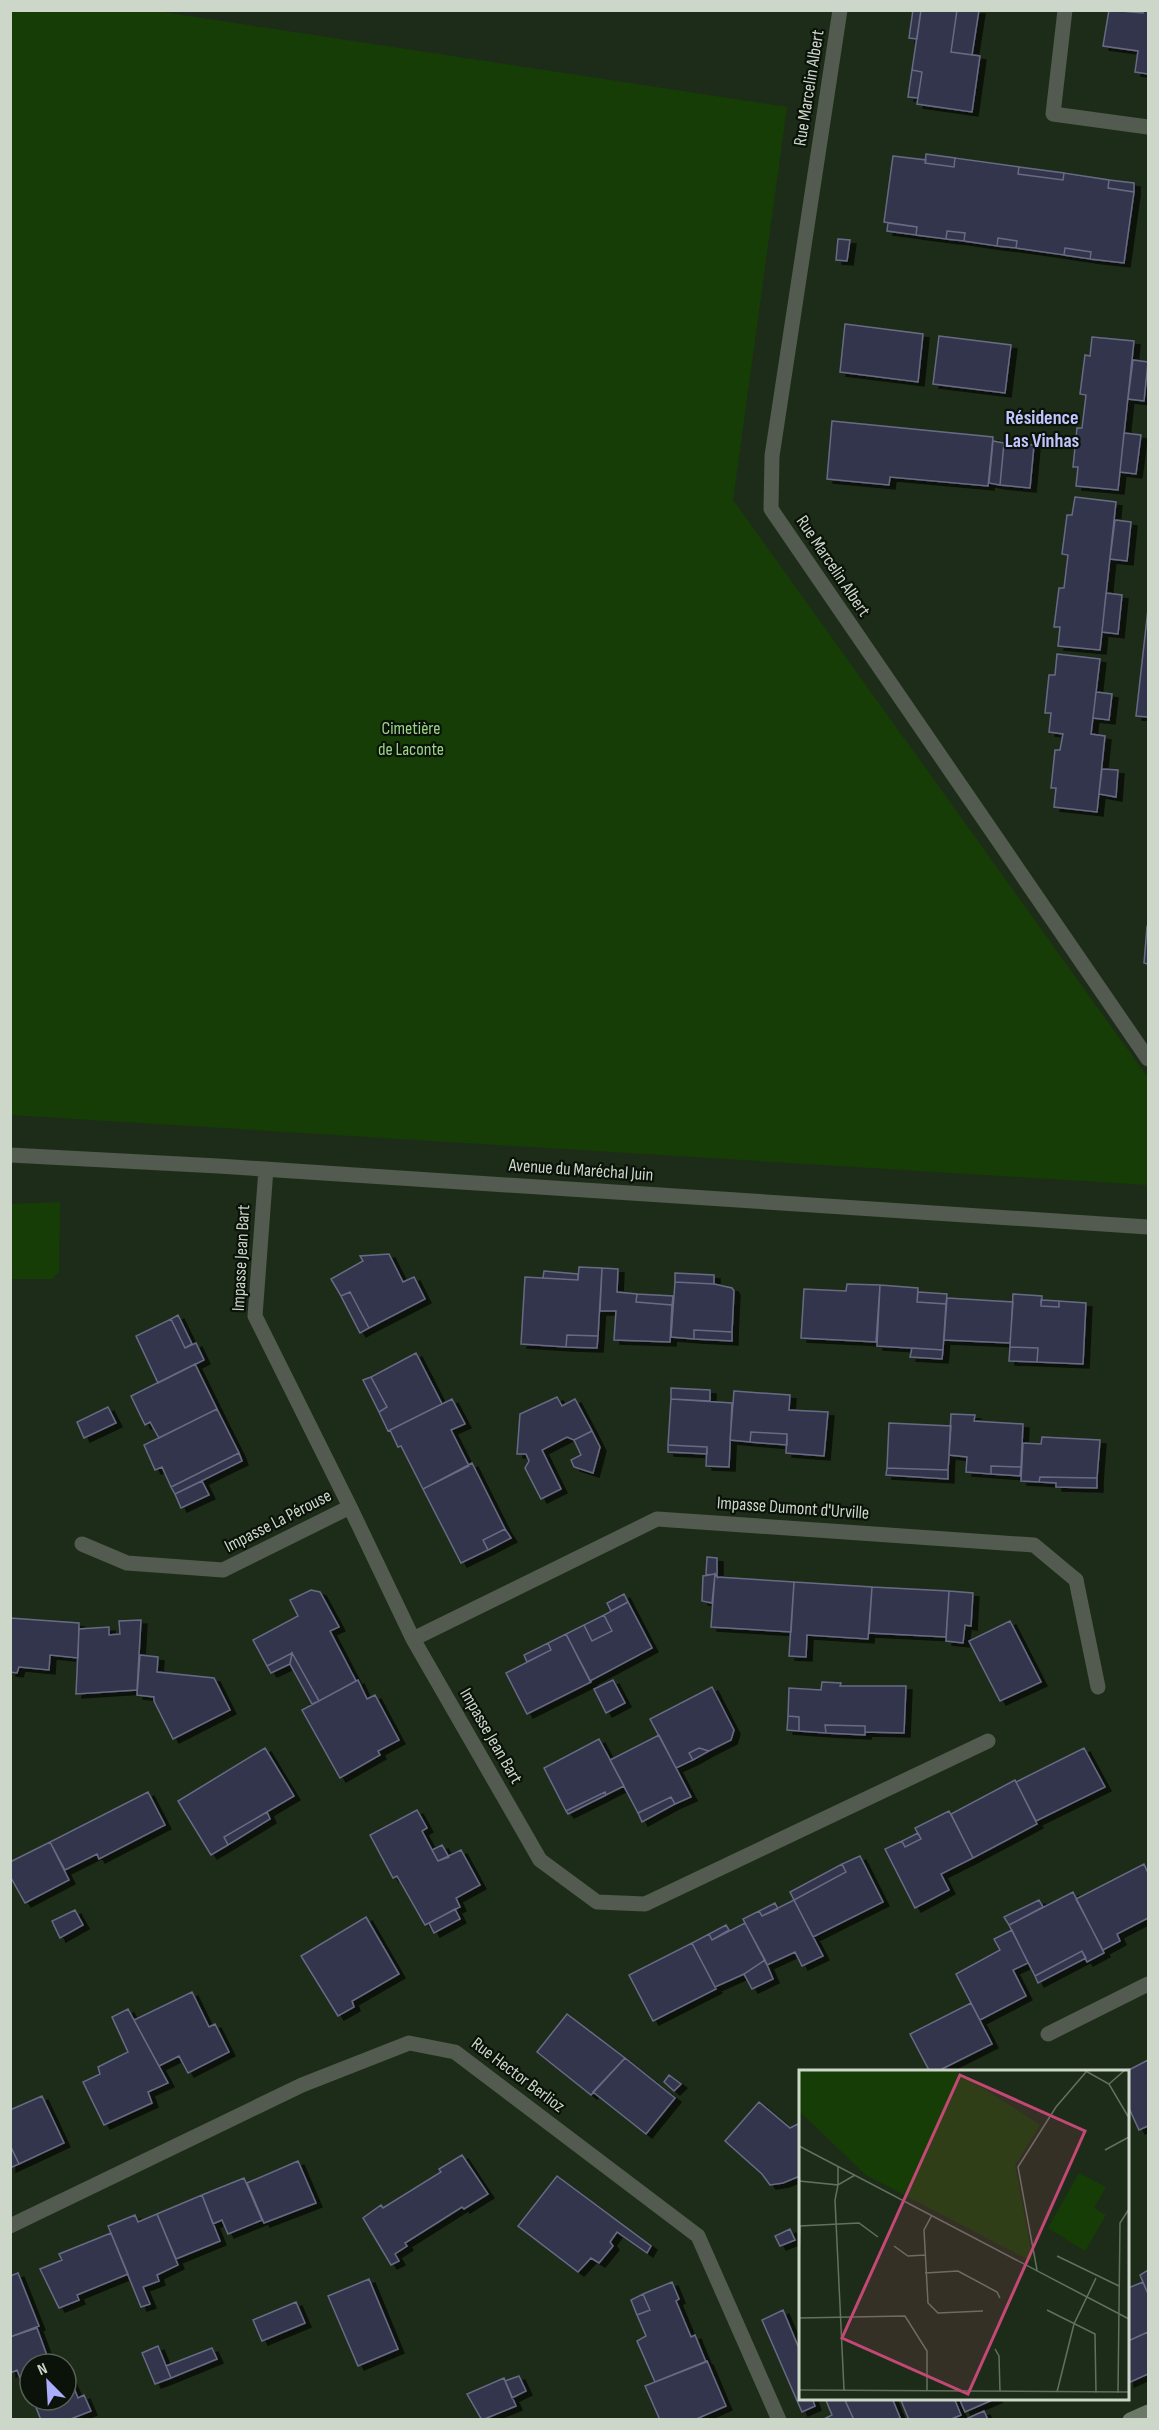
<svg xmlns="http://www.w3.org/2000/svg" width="1159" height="2430" viewBox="0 0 1159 2430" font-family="'Sofia Sans Condensed',sans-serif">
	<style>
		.green { fill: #173d06 }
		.building { fill: #32344b; stroke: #686b85; stroke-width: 1.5; filter: url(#shadow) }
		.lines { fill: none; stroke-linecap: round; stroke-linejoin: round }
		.lane { stroke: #535a50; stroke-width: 15 }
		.street { stroke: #535a50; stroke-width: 15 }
		.secondary { stroke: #6b7767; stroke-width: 15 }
		.labels { text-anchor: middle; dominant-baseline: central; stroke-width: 4.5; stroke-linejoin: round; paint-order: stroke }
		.street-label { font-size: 18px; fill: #ccd6c9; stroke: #0b1209 }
		.park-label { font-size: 18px; fill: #9ad586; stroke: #0b1209 }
		.neighbourhood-label { font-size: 20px; font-weight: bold; fill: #c1c6ff; stroke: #0b1209 }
		.inset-road { fill: none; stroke: #63705f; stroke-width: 1.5 }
		.view { fill: #c44876; fill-opacity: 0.15; stroke: #c44876; stroke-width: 3 }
		.inset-edge { fill: none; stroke: #ccd6c9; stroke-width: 3 }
	</style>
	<defs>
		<filter id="shadow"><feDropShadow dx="6" dy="4" stdDeviation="0" flood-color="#0009"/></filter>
	</defs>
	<rect width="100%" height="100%" fill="#1d2c18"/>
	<!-- green -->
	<path class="green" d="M10,11H156L787,107L733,500L1148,1078V1185L11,1115Z
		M60,1202L59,1272L52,1279H11V1204Z"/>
	<!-- building -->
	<path class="building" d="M913,10H921L917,39L909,38Z
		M921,10H957L951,52L980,56L972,112L917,104L922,72L912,70Z
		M957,10H979L972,55L951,52Z
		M1109,10L1143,13L1144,10H1148V74L1135,72L1138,51L1103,46Z
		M912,70L922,72L918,98L908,97Z
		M926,154L955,158L954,167L925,163Z
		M893,156L926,160L925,163L954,167L955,158L1019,167L1018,174L1063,180L1064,173L1109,180L1108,188L1134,192L1124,263L1090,259L1091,252L1065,248L1064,255L1016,248L1017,241L998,238L997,246L964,241L965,233L947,231L946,239L916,235L917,227L884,222Z
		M1019,167L1064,173L1063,180L1018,174Z
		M1109,180L1134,183V192L1108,188Z
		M888,223L917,227L916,235L887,231Z
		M947,231L965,233L964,241L946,239Z
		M998,238L1017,241L1016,248L997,246Z
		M838,239L850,240L847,261L836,260Z
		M1065,248L1091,252L1090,259L1064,255Z
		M845,324L923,334L918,382L840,372Z
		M939,336L1011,345L1005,393L933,384Z
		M1092,337L1134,341L1118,490L1076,486L1078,467H1073L1077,428H1082L1086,395L1080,394L1085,355L1090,356Z
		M1133,360L1148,362L1144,401L1128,399Z
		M832,421L993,437L988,486L890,477L889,485L827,479Z
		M1124,433L1141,435L1136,474L1120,472Z
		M993,441L1004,443L1000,485L989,483Z
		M1004,443L1034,445L1030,488L1000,485Z
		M1075,497L1116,502L1100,650L1058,646L1060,627H1054L1059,588H1064L1068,555L1062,554L1067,515H1072Z
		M1115,520L1131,522L1127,561L1110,559Z
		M1106,593L1122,595L1118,634L1102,632Z
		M1148,609V717L1136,716Z
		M1057,654L1100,659L1091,734L1105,736L1097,812L1054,807L1056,788H1051L1055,750H1060L1063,734L1049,732L1051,713H1045L1049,675H1055Z
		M1096,692L1112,694L1109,720L1093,718Z
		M1102,769L1118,770L1116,797L1099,794Z
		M1147,927L1148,928V964L1144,963Z
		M389,1254L403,1282L414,1277L425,1299L369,1328L350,1292L341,1296L331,1279L363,1261L360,1256Z
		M579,1267L602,1268L598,1336L567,1335L566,1347L521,1344L525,1277L578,1280Z
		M602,1268L618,1269L617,1292L637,1294L636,1302L672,1305L670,1342L614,1340L616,1311H600Z
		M544,1271L578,1274V1280L543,1278Z
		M675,1273L714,1275V1284L675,1282Z
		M675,1282L714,1284L732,1288L734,1291L732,1332L694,1330V1339L671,1337Z
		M847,1284L880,1285L876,1342L801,1338L804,1289L846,1291Z
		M880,1285L918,1288L917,1302L946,1304L943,1350L877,1346Z
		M350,1292L369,1328L360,1333L341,1296Z
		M918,1292L947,1294L946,1304L917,1302Z
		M637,1294L673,1296L672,1305L636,1302Z
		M1013,1294L1042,1296L1041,1306L1059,1307V1301L1086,1303L1083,1364L1037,1362L1038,1348L1010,1347Z
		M947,1298L1013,1302L1010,1343L944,1340Z
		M1041,1300L1059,1301V1307L1041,1306Z
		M178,1315L192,1344L185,1348L171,1319Z
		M171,1319L185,1348L196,1343L204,1360L158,1383L136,1336Z
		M694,1330L732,1332V1341L694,1339Z
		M567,1335L598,1336L597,1348L566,1347Z
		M1010,1347L1038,1348L1037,1362L1009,1361Z
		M912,1348L943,1350L942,1359L910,1357Z
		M416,1353L442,1404L388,1431L379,1412L387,1407L371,1377Z
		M195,1364L217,1409L159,1438L150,1422L145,1425L131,1396Z
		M371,1377L387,1407L379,1412L363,1380Z
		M671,1388L710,1390V1401L671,1399Z
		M734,1391L790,1395L789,1410L828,1412L824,1456L786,1453L787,1434L751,1432L750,1442L730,1440Z
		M557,1397L562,1406L575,1399L592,1431L574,1440L567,1437L542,1450L561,1489L541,1499L525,1468L529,1461L526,1454H517L520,1414Z
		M452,1399L465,1424L451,1430L469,1466L423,1489L401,1446L398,1447L390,1430Z
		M671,1399L732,1403L729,1467L706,1466L707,1447L668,1445Z
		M108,1407L116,1423L84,1438L77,1422Z
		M217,1409L239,1453L171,1487L162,1467L155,1470L144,1445Z
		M951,1414L975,1415L974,1421L1023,1424L1021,1467L991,1466V1474L966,1472L967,1457L949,1455Z
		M889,1423L951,1426L948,1470L887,1468Z
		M592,1431L600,1447L593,1473L574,1467L571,1460L581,1455L574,1440Z
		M751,1432L787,1434V1445L750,1442Z
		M1042,1437L1100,1440L1097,1478L1040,1477L1039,1482L1021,1481L1023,1443L1041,1444Z
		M668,1445L707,1447V1454L668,1452Z
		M239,1453L242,1461L175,1494L171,1487Z
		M472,1463L505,1529L483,1540L488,1550L461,1563L423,1489Z
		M991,1466L1021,1467L1020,1476L991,1474Z
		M887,1468L948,1470V1479L886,1475Z
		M1040,1477L1097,1478V1488L1056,1487V1483L1039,1482Z
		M202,1481L209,1495L181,1508L175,1494Z
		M505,1529L511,1538L488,1550L483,1540Z
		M707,1557L717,1558V1577L715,1574L706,1575Z
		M715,1574L712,1603L702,1601L703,1576Z
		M715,1574L717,1577L794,1582L791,1632L711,1627Z
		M794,1582L872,1587L868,1639L807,1635L806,1657L789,1656Z
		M872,1587L949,1591L946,1637L869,1633Z
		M311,1590L320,1592L339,1627L330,1631L356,1681L319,1701L292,1653L267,1666L253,1640L298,1616L290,1600Z
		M949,1591L973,1593L971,1626L965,1625L963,1643L946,1641Z
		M624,1594L628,1602L611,1611L607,1603Z
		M628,1602L652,1648L590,1681L566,1634L584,1625L592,1641L612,1631L604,1615Z
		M604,1615L612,1631L592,1641L584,1625Z
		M10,1618L79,1623L78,1658L50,1655L49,1670L19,1667L17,1673L10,1672Z
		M141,1620L137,1690L76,1694L79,1629L109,1627V1635L120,1634L119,1621Z
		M1010,1621L1041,1682L1000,1701L969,1641Z
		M566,1634L591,1682L527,1714L506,1673L551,1650L548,1643Z
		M548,1643L551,1650L527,1662L524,1655Z
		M292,1653L319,1701L312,1704L290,1664Z
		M292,1653L290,1664L271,1673L267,1666Z
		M140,1655L158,1657L157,1672L214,1678L230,1710L173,1739L154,1701V1697L137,1695Z
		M358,1680L367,1699L375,1695L399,1740L378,1751L380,1755L340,1778L302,1710Z
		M613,1680L625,1703L606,1713L594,1689Z
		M822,1682L841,1683L840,1686H906L904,1733L865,1732V1726L825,1725L826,1733L799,1731V1717L788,1716L789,1688L821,1690Z
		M712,1687L734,1730L731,1740L709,1751L699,1748L689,1753L693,1760L676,1768L650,1719Z
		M788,1716L799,1717V1731L787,1730Z
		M825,1725L865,1726V1735L826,1733Z
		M659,1735L691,1797L675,1804L671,1797L638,1813L610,1760Z
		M599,1739L624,1786L606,1795L605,1792L566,1811L544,1768Z
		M265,1748L294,1796L224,1837L228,1845L211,1855L178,1801Z
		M699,1748L709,1751L693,1760L689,1753Z
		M1084,1748L1105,1787L1036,1821L1016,1782Z
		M1015,1780L1037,1824L973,1858L951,1814Z
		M148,1792L165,1825L99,1859L97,1854L65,1870L50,1842Z
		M605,1792L606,1795L568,1814L566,1811Z
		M671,1797L675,1804L642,1822L638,1813Z
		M417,1810L427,1828L422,1831L438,1861L461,1850L480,1885L456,1898L460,1907L425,1925L397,1876L393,1878L370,1835Z
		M949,1811L973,1858L941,1874L949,1890L915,1908L885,1849L902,1841L905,1847L921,1839L915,1828Z
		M267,1812L270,1819L228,1845L224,1837Z
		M918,1833L921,1839L905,1847L902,1841Z
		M50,1842L69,1880L25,1903L10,1876V1862Z
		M442,1845L449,1857L438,1861L432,1850Z
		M860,1856L883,1902L813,1937L794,1900L846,1872L842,1864Z
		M842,1864L846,1872L794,1900L790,1892Z
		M1144,1864L1148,1873V1918L1117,1934L1120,1941L1103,1950L1076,1899Z
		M1073,1892L1104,1953L1087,1962L1082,1951L1035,1976L1009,1925Z
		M794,1900L823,1956L802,1966L795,1952L767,1965L743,1919L759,1911L762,1916Z
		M1039,1900L1043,1907L1009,1925L1004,1917Z
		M775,1903L778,1909L762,1916L759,1911Z
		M455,1909L460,1919L434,1933L429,1923Z
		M75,1910L83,1925L60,1938L52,1921Z
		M366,1917L399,1974L352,2001L354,2007L338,2016L301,1956Z
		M745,1923L765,1960L744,1974L715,1987L692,1943L709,1934L712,1940Z
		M726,1925L729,1930L712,1940L709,1934Z
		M1012,1930L1028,1963L1013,1970L1026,1996L980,2020L956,1974L1000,1950L994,1939Z
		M692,1943L716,1989L653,2021L629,1975Z
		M1082,1951L1086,1958L1038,1983L1035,1976Z
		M765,1960L773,1979L752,1989L744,1974Z
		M192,1992L209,2027L215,2024L229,2052L188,2073L179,2056L159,2066L134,2020Z
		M971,2003L992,2044L936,2072H930L910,2034Z
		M128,2009L168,2083L148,2092L152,2103L104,2125L83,2082L100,2074L98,2067L128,2052L112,2017Z
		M567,2014L625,2058L591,2095L537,2052Z
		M625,2058L675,2098L646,2134L593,2092Z
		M1148,2060V2126L1139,2130L1128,2106V2072H1125Z
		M669,2075L681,2084L674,2091L664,2082Z
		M42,2096L64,2143L19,2164L10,2145V2110Z
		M759,2102L790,2128L800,2123V2176L783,2183L770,2185L762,2174L725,2141Z
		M10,2145L19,2164L10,2168Z
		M462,2155L488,2194L464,2209L462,2207L405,2243L407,2246L395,2254L399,2261L391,2265L363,2218L381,2205L383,2208L441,2172L439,2169Z
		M298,2161L316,2203L264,2223L247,2183Z
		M557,2176L651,2246L647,2253L617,2232L610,2242L613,2246L599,2263L591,2258L578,2272L518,2226Z
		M244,2178L262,2220L228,2234L222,2220L213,2224L202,2195Z
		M202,2195L220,2241L176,2259L157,2214Z
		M157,2214L178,2265L157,2275L159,2281L143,2287L150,2304L141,2307L108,2226L135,2215L138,2222Z
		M790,2229L795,2240L780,2246L775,2236Z
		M111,2233L128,2274L77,2295L79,2300L59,2308L40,2269L62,2260L59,2254Z
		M1148,2270V2294L1140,2275Z
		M18,2273L39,2326L10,2337V2276Z
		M369,2279L398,2349L358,2366L328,2296Z
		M672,2282L679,2299L676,2301L691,2337L695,2335L706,2362L655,2382L637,2341L646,2336L637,2315L650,2310L643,2294Z
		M1143,2282L1148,2294V2332L1128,2341V2288Z
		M643,2294L650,2310L637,2315L631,2300Z
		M296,2302L305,2323L262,2341L253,2320Z
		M783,2310L800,2351V2398H812L815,2406L802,2412L762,2320Z
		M37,2328L50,2364H30V2380L22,2383L17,2370L10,2373V2337Z
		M1148,2332V2374L1128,2383V2341Z
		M158,2346L171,2378L155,2384L142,2353Z
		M212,2348L217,2359L171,2378L166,2366Z
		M707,2361L726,2406L694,2420H660L645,2386Z
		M66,2369L78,2398L84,2395L91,2411L68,2420H41L33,2400H66Z
		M519,2376L526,2391L512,2398L505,2381Z
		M504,2378L516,2406L482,2420L467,2394Z
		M825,2398H844L854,2420H822L832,2415Z
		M844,2398H892L901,2420H854Z
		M900,2398H954L961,2415L949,2420H909Z
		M959,2398H997L965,2412Z
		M984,2411L988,2420H968V2418Z"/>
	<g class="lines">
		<!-- lane -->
		<path class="lane" d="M1065,10L1053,114L1148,127
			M1076,1580L1098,1687
			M1048,2034L1148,1984"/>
		<!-- street -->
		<path class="street" d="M840,10L772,456L771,509L1148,1059
			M10,1155L218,1166L1148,1227
			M266,1169L255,1316L350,1507L413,1639L540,1860L597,1902L645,1904L988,1741
			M82,1544L127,1563L223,1570L350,1507
			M413,1639L657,1519L1034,1545L1076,1580
			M10,2226L302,2085L409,2043L455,2052L698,2236L779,2420"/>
		<!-- secondary -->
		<path class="secondary" d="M1130,2420L1148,2412"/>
	</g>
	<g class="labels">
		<!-- street labels -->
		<g class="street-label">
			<text transform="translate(809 88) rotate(-81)">Rue Marcelin Albert</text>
			<text transform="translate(833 566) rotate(56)">Rue Marcelin Albert</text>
			<text transform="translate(581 1170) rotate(4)">Avenue du Maréchal Juin</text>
			<text transform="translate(241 1258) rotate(-87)">Impasse Jean Bart</text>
			<text transform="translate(793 1508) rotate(4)">Impasse Dumont d'Urville</text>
			<text transform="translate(278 1521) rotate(-27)">Impasse La Pérouse</text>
			<text transform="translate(491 1736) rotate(60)">Impasse Jean Bart</text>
			<text transform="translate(518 2075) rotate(37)">Rue Hector Berlioz</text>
		</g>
		<!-- park labels -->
		<g class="park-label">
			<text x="411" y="728">Cimetière<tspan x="411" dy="21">de Laconte</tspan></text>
		</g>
		<!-- neighbourhood labels -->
		<g class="neighbourhood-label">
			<text x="1042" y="418">Résidence<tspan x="1042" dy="23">Las Vinhas</tspan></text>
		</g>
	</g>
	<!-- overview -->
	<g transform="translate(799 2070)">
		<rect width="330" height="330" fill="#1d2c18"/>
		<path d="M0,0H156L241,55L216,95L234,192L67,105L0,41ZM280,103L307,117L295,138L307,145L286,181L249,158Z" fill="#173d06"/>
		<path class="inset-road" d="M285,0L310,14L330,48M310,14L326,0M0,76L330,249M306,80L330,67M39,96V115L56,105M0,111L39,115L36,130L45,320M133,145L125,160L129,233L139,243L184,241M0,156L60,153L79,167M95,176L109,186L126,185M258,186L320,216M0,190L1,156M238,200L219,97L257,37L287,2M126,203L159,201L198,222L201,228M248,240L296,264L297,323M0,248L106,246L128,281V321M196,279L200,286L201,322M0,320L330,322M258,322L275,254L297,208M319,323L321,153L330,139"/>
		<path class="view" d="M161,5L286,61L169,324L43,268Z"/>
		<rect width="330" height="330" class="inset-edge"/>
	</g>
	<!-- border -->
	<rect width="1159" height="2430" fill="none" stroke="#ccd6c9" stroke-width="24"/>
	<!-- north arrow -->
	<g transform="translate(48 2382) rotate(336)"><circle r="28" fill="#0b1209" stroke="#586056" stroke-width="1.5"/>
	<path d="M0-4.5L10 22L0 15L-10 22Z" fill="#abaffb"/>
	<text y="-9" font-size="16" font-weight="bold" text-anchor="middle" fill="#ccd6c9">N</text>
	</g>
</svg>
